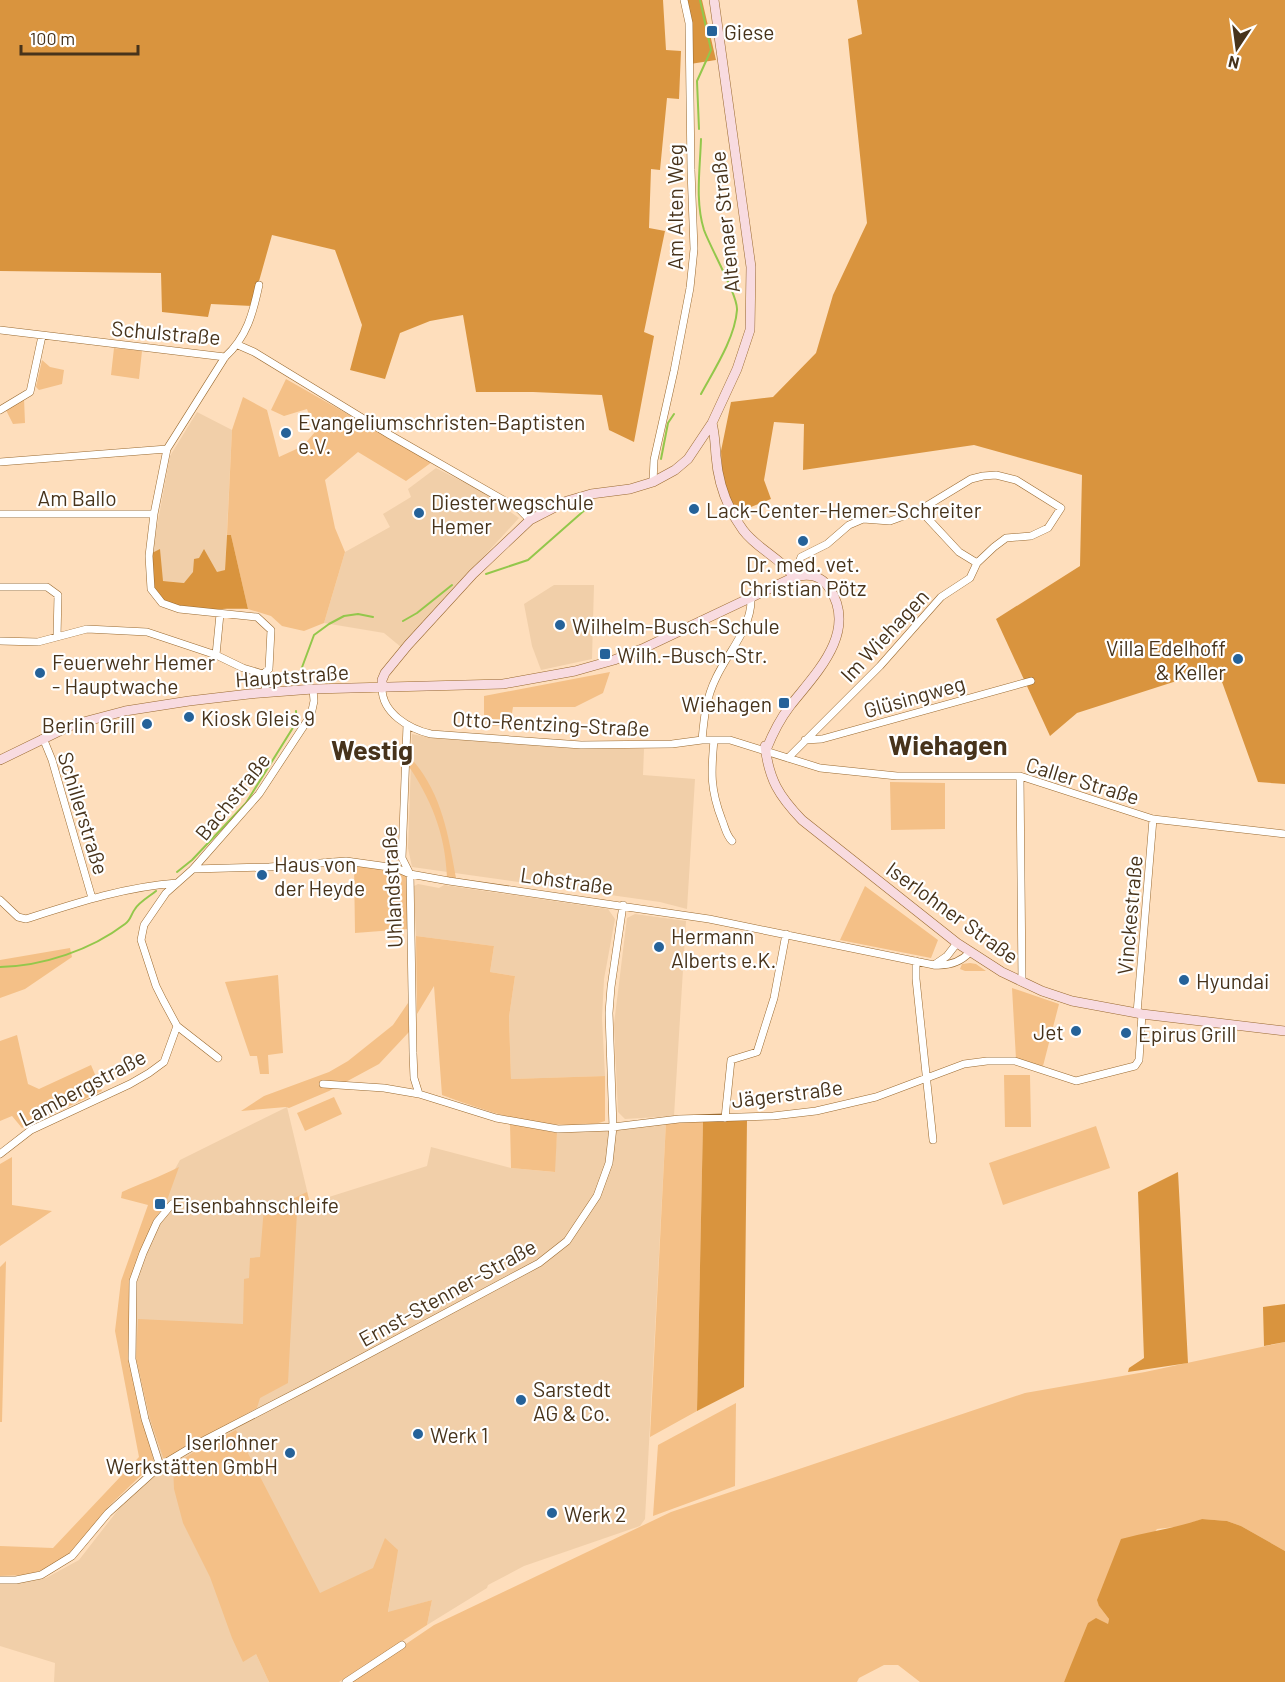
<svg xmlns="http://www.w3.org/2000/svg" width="1285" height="1682" viewBox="0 0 1285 1682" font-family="Barlow,sans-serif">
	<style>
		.built { fill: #f1cfa9 }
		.green { fill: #f4c087 }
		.forest { fill: #d9943e }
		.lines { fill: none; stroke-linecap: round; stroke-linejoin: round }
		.stream { stroke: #93c74b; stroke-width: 2 }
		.street-casing { stroke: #9a6a30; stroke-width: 8 }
		.secondary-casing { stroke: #9a6a30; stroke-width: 10 }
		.street { stroke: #fff; stroke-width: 7 }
		.secondary { stroke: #f8dbe0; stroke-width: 9 }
		.poi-dot { fill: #256299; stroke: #fff; stroke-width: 2 }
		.labels { text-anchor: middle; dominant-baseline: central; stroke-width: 4.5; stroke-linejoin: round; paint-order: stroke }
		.poi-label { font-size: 21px; fill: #47331b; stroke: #fff; text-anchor: start }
		.street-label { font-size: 21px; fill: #47331b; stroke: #fff }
		.district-label { font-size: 27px; font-weight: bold; fill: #47331b; stroke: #fff }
	</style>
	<rect width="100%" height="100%" fill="#fedebc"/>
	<!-- built -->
	<path class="built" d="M197,412L232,430L225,570L185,583L154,580L152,553L170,456Z
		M436,468L479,490L519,518L401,647L384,633L324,623L345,552L390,527L383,514L411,497L408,489Z
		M554,585H594L592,659L541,670L532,646L524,604Z
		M412,734L432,738L581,749H644L643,775L695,779L687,909L660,902L412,867L408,848Z
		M418,884L439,888L444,885L608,909L615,919L604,979L602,1018L605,1076L511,1079L509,1017L515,976L490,972L494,946L416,936L414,886Z
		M635,914L686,921L674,1116L625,1119L618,1112L614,1024L627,918Z
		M287,1107L310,1203L427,1166L431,1147L511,1168L554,1172L557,1133L666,1122L645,1519L640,1526L524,1566L488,1585L487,1588L427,1625L432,1600L388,1613L393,1581L256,1654L269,1682H54L55,1663L0,1646V1584L24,1582L46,1578L79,1560L149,1470L124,1377L123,1282L149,1216L180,1160Z"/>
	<!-- green -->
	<path class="green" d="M114,348L142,351L139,379L111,375Z
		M42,360L50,367L64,370L62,384L39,390L36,387Z
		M286,379L432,462L406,481L358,452L325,480L335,528L345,552L324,623L304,631L282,626L271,616L248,609L231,535H227L232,430L243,397L267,410L279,457L303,446L315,432L307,409L284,416L271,410Z
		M24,398L25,423L13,424L6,410Z
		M610,672L603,693L575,707H513L510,726H484V696Z
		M408,755C441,790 448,832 456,878L447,877C445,832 431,799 406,762Z
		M890,782L945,783V829L891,830Z
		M354,864L394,871L407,876V929L355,933Z
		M865,886L938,940L931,958L840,940Z
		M416,936L494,946L490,972L515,976L509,1017L511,1079L605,1076V1121C595,1125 584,1124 573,1125C526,1125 485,1111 442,1095L434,986L417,1014Z
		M70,948L72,957L25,989L0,998V960Z
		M970,963L976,964L986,971H965L960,969L962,964Z
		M278,975L283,1053L268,1055L269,1074H260L257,1056H250L225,982Z
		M1012,988L1059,1004L1043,1066L1016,1059Z
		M408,1003L409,1032L379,1064L329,1091L289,1108L286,1107L241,1111L264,1096L329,1072L348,1061L393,1025Z
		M17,1035L28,1084L39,1089L91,1065L102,1091L22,1128L12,1116L0,1121V1041Z
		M1004,1075H1030L1031,1127H1005Z
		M334,1097L342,1114L305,1131L297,1113Z
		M666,1122H703L697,1411L650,1437Z
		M510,1124L557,1133L555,1172L511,1168Z
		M1096,1126L1110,1168L1003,1205L989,1163Z
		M12,1157V1205L52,1211L0,1246V1164Z
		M179,1167L166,1203L153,1221L131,1280L130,1359L154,1463L109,1506L72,1553L45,1569L27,1575L0,1576V1546L53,1548L139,1457L115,1331L121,1281L148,1205L121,1198L122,1192C141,1183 160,1177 179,1167Z
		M307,1192L310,1203L323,1199L326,1212H297L288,1383L260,1398L257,1408L164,1460L150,1419L136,1358L138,1319L243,1324L244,1279L249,1278L250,1258L260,1257L264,1207L280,1205Z
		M6,1261L2,1422H0V1267Z
		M1285,1342V1551L1241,1526L1227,1521L1202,1519L1183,1526L1157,1529L1099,1606L1109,1619L1108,1624L1071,1667L1064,1682H920L898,1665H884L859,1678L857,1682H350L434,1625L671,1512L1025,1393L1145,1372Z
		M736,1403L735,1486L653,1516L658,1445Z
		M236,1430L320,1593L373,1568L385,1538L398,1550L388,1612L432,1600L427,1625L339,1682H269L256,1654L243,1662L232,1638L210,1577L183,1523L174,1489L173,1466L194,1452Z"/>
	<!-- forest -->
	<path class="forest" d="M0,0H663L666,50L681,51L679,99L667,98L660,170L651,169L649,228L665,231L644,332L654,336L634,442L609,430L602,395L533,392H476L463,315L430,321L400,333L385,379L350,370L362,325L335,250L272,235L252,306L211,304L208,317L162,312L161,273L0,271Z
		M686,0H702L716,60L690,64Z
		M857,0H1285V784L1258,782L1217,668L1077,713L1050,736L996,619L1080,566L1082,475L974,445L803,470L804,424L774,422L764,480L771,499L736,513L722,478L721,451L731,402L773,397L816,353L833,295L867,223L848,39L862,34Z
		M227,535H231L248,609C226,608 164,614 154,590C150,580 152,563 152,553L160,549L163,581L184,583L193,572L194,559L199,558L204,549L217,572L225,570Z
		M747,1119L744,1387L697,1411L703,1122Z
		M1178,1172L1188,1363L1128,1372L1129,1368L1144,1358L1138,1192Z
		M1285,1304V1342L1264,1346L1263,1307Z
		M1202,1519L1227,1521L1241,1526L1285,1551V1682H1064L1088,1623L1096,1618L1108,1624L1109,1619L1099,1606L1097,1600L1121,1539C1148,1532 1176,1528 1202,1519Z"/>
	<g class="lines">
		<!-- stream -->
		<path class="stream" d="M699,129L697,81L711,50L700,0
			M701,394C714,370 735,338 737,310C738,296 711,249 704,230C695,201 700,170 701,139
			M661,459L668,423L674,414
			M486,574L528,560L587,508
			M403,621L417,613L452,585
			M301,670L314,635L329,624L344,616L358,614L373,617
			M177,872L192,860L246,803L294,726L296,722V711
			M0,967C43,966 91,950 125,924C131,920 131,914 135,909C139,902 150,896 156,891"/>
		<!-- street casing -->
		<g class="street-casing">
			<path id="street" d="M259,285C253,313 247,337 225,357L167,449L154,514L149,556L151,589L162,603L179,609L257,617L271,630L269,669L263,674
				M0,330L225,357
				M238,345L254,352L390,435L519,509L530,520
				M0,410L30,392L42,336
				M0,462L167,449
				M653,482L654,460L674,371L690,288L694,249L691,170L689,23L684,0
				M920,510L959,552L977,563
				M0,514H154
				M0,587H47L58,595L57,637
				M0,641L38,642L87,629L147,632L216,655L243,668L263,674L266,692
				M216,655L220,614
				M382,688C382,713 409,729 431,734L581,745L672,744L702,740H730L820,768L897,776H1020L1153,819L1285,834
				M407,725L402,858L410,874L413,1053L414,1078L419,1094
				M43,738L52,760L92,898
				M702,740C704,718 706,698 716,678C728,652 752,628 751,598
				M714,740C711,772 710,789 722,820C725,827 726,835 732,841
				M805,740L822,739L1031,681
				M788,758L880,666L941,597L970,578L977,563L994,547L1006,538L1031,536L1048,528L1061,508L1016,480L996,475L983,476L971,479L920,510L890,521L863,519L849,525L827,544L801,557L794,577
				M1020,776L1022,982
				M193,869L269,867L346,861L396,868L410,874L449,881L709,919L934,965C948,966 960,963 970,952
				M0,900L18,917L26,919C76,903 124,887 177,883
				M916,961V979L933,1140
				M934,965L947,956L957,943
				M1137,1013L1153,819
				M218,1058L177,1026L163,1000L156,986L141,940L144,925L166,893L193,869L259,794L311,715L314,701L313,689
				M323,1084L384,1088L419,1094L496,1118L558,1129L613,1127L679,1119L773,1116L816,1111L876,1097L964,1064L987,1061H1015L1076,1081L1135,1066L1139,1060L1142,1014
				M725,1118L731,1060L757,1052L774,998L786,934
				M0,1154L31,1130L130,1084L149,1073L164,1062L177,1026
				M160,1466L145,1419L132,1359L133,1281L143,1253L157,1222L172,1204
				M0,1580H16L41,1575L72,1556L108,1513L160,1466L195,1445L309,1386L539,1263L567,1241L597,1196L609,1163L613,1127L609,1013L611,987L623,905
				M346,1682L402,1645"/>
		</g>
		<!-- secondary casing -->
		<g class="secondary-casing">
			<path id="secondary" d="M712,423C715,435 715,444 716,456C718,482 727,508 743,530C757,549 781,558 794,577
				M382,688V680L385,673L408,645L473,574L530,520L567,501L591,494L630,489L653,482L675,470L688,459L712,423L737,369L750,330L751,267L714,0
				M765,746C769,780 779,796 802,820L957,943L1002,972L1042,991L1072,1001L1142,1014L1285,1031
				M0,760L72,725L125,711L189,701L249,694L313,689L503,684L575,671L614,660L642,649L794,577C809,573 821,575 830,589C858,633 815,674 790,706C780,719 772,735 766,750"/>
		</g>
		<!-- street -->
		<use href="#street" class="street"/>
		<!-- secondary -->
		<use href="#secondary" class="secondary"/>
	</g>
	<!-- markers -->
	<g class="poi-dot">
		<rect x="706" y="25" width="12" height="12" rx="3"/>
		<circle cx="286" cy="433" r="6"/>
		<circle cx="694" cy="509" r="6"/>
		<circle cx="419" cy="513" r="6"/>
		<circle cx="803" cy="541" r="6"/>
		<circle cx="560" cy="625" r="6"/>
		<rect x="599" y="648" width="12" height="12" rx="3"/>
		<circle cx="1238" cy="659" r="6"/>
		<circle cx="40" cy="673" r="6"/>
		<rect x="778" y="697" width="12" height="12" rx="3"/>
		<circle cx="189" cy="717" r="6"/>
		<circle cx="147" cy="724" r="6"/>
		<circle cx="262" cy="875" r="6"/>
		<circle cx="659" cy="947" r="6"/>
		<circle cx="1184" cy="980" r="6"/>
		<circle cx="1076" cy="1031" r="6"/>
		<circle cx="1126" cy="1033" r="6"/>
		<rect x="154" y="1198" width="12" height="12" rx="3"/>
		<circle cx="521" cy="1400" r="6"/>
		<circle cx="418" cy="1434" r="6"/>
		<circle cx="290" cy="1453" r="6"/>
		<circle cx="552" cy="1513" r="6"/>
	</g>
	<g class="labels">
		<!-- poi labels -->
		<g class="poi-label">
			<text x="724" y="31">Giese</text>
			<text x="298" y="421">Evangeliumschristen-Baptisten<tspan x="298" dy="24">e.V.</tspan></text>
			<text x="431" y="501">Diesterwegschule<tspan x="431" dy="24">Hemer</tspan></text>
			<text x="706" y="509">Lack-Center-Hemer-Schreiter</text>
			<text x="803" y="563" text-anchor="middle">Dr. med. vet.<tspan x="803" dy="24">Christian Pötz</tspan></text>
			<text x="572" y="625">Wilhelm-Busch-Schule</text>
			<text x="1226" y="647" text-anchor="end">Villa Edelhoff<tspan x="1226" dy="24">&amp; Keller</tspan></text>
			<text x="617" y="654">Wilh.-Busch-Str.</text>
			<text x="52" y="661">Feuerwehr Hemer<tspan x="52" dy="24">- Hauptwache</tspan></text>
			<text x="772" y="703" text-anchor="end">Wiehagen</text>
			<text x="201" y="717">Kiosk Gleis 9</text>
			<text x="135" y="724" text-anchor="end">Berlin Grill</text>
			<text x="274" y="863">Haus von<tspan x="274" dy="24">der Heyde</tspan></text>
			<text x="671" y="935">Hermann<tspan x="671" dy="24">Alberts e.K.</tspan></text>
			<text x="1196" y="980">Hyundai</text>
			<text x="1064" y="1031" text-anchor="end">Jet</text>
			<text x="1138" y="1033">Epirus Grill</text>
			<text x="172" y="1204">Eisenbahnschleife</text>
			<text x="533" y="1388">Sarstedt<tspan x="533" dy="24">AG &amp; Co.</tspan></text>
			<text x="430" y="1434">Werk 1</text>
			<text x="278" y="1441" text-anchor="end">Iserlohner<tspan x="278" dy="24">Werkstätten GmbH</tspan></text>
			<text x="564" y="1513">Werk 2</text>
		</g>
		<!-- street labels -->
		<g class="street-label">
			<text transform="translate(674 207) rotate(-90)">Am Alten Weg</text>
			<text transform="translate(724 222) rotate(-96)">Altenaer Straße</text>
			<text transform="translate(166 332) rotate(5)">Schulstraße</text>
			<text x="77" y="497">Am Ballo</text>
			<text transform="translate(884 635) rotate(-47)">Im Wiehagen</text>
			<text transform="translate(292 675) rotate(-4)">Hauptstraße</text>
			<text transform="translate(914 696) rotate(-16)">Glüsingweg</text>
			<text transform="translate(551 723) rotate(3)">Otto-Rentzing-Straße</text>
			<text transform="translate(1083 780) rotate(17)">Caller Straße</text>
			<text transform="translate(232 796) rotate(-51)">Bachstraße</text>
			<text transform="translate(84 813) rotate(73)">Schillerstraße</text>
			<text transform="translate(567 880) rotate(8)">Lohstraße</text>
			<text transform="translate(391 887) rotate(-93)">Uhlandstraße</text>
			<text transform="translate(953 912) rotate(36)">Iserlohner Straße</text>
			<text transform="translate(1129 915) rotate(-85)">Vinckestraße</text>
			<text transform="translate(82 1087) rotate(-28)">Lambergstraße</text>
			<text transform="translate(787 1093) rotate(-7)">Jägerstraße</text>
			<text transform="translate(447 1292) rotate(-29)">Ernst-Stenner-Straße</text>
		</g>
		<!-- district labels -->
		<g class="district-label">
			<text x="948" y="744">Wiehagen</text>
			<text x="372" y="749">Westig</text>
		</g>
	</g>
	<!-- north arrow -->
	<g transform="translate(1237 48) rotate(193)" stroke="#ffffff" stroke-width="4.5" paint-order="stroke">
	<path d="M0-4.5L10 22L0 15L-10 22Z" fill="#47331b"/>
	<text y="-9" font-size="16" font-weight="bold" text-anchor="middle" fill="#47331b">N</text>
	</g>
	<!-- scale -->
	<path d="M21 45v9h117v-9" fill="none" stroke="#47331b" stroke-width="3"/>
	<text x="30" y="45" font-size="18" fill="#47331b" stroke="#ffffff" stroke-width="4.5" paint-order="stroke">100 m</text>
</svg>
